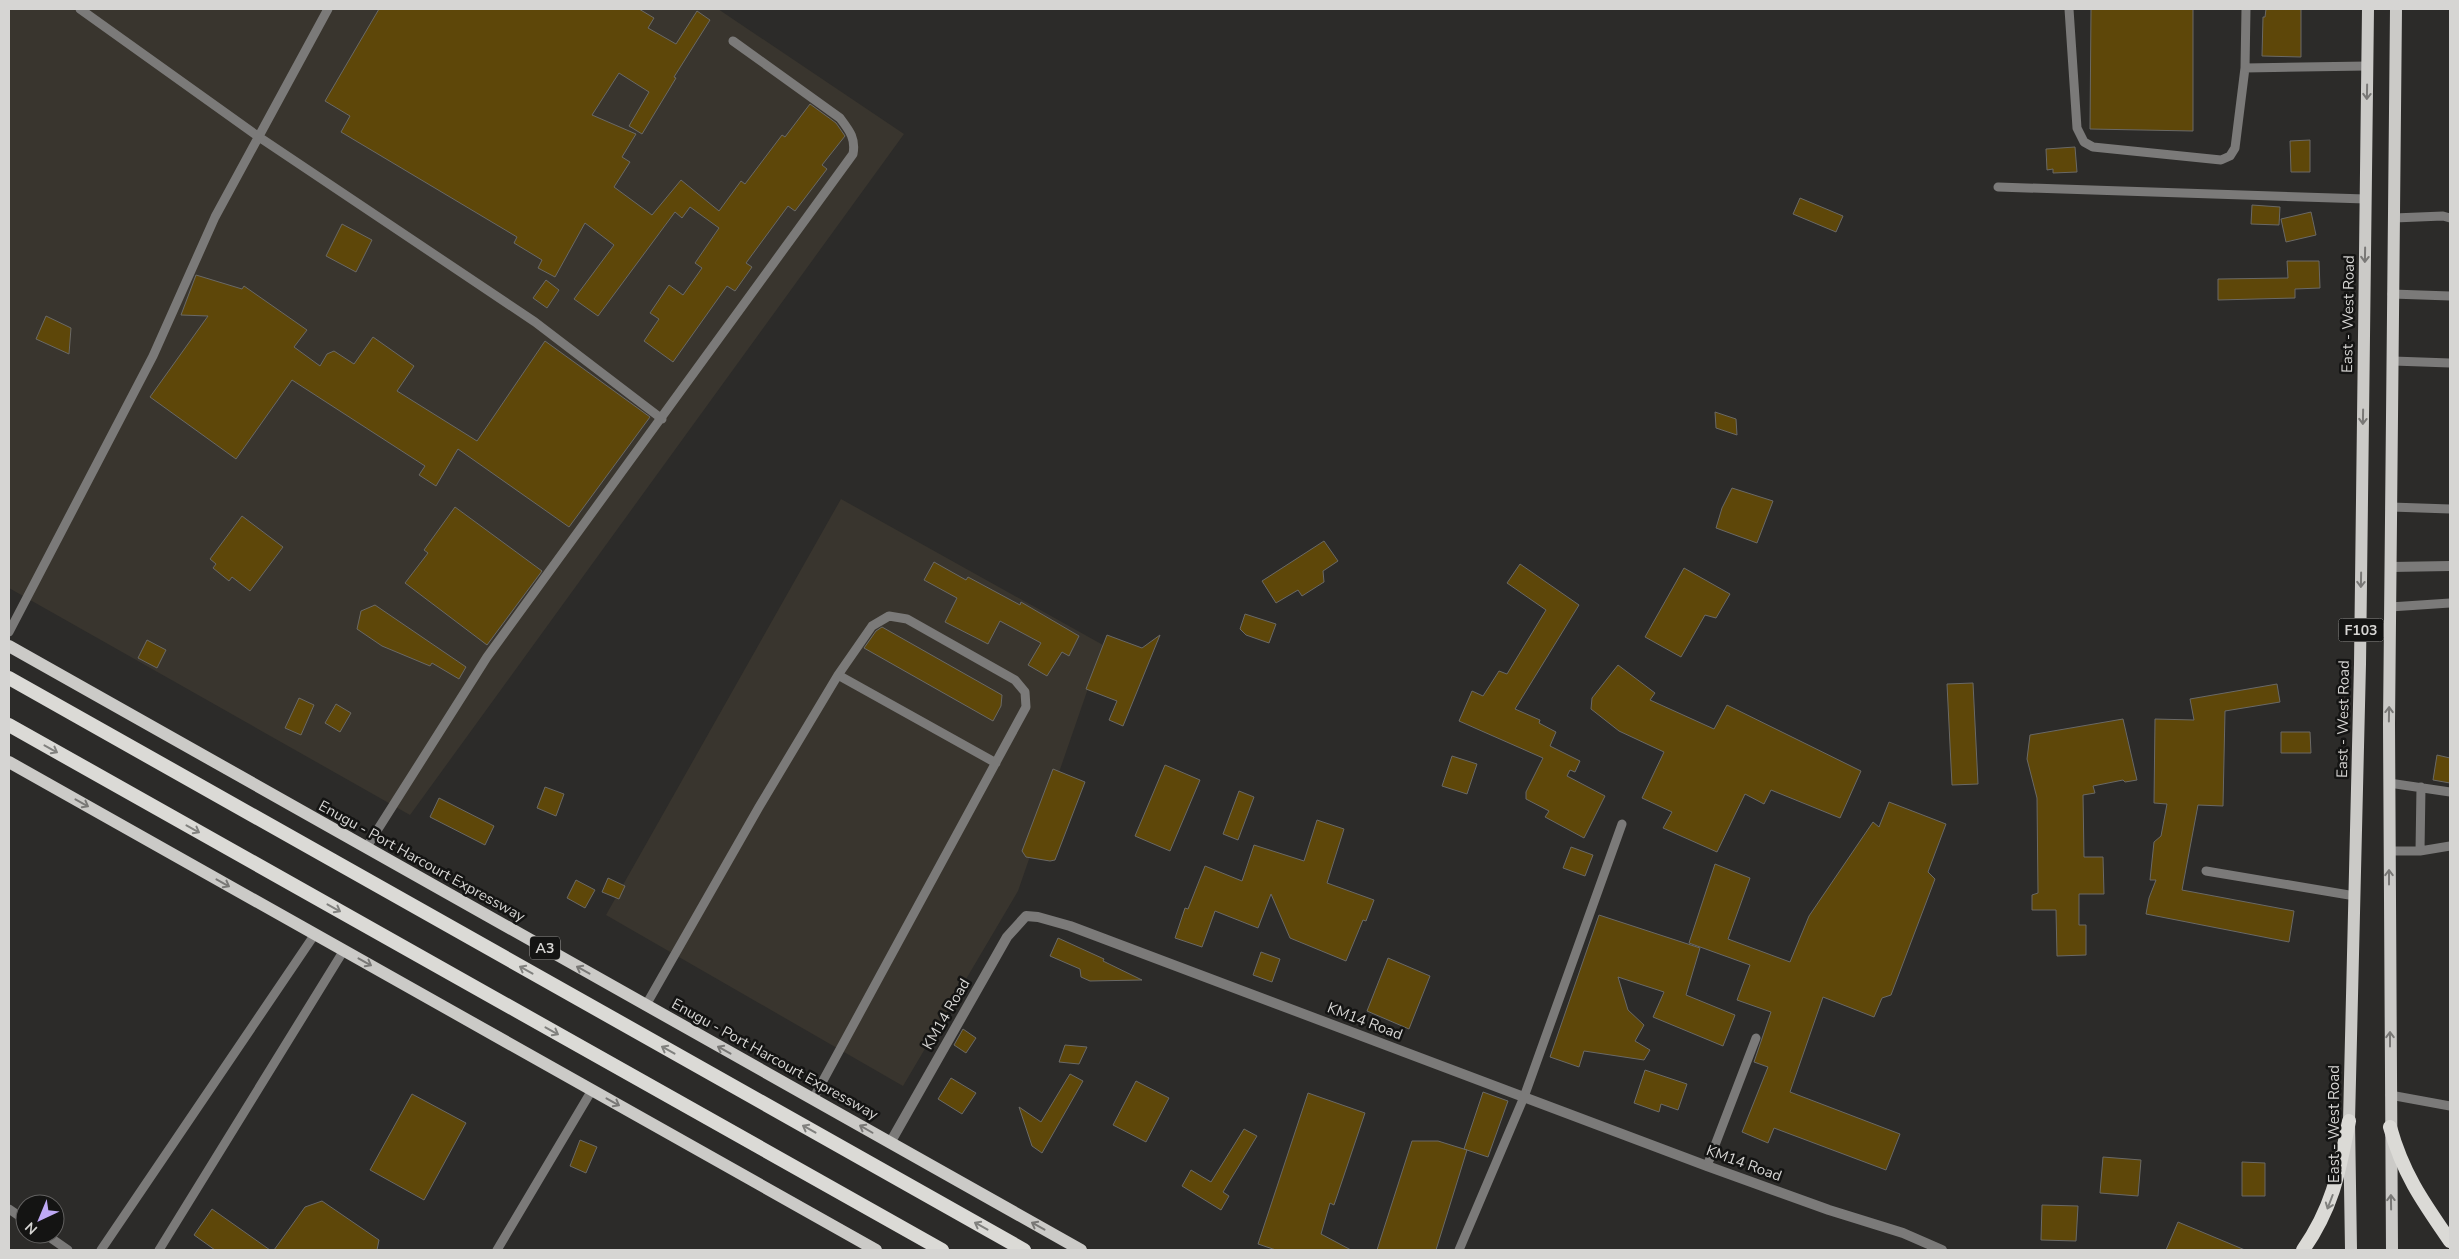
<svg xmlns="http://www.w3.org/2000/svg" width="2459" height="1259" viewBox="0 0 2459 1259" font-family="'Nunito Sans',sans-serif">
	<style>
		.built { fill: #39352e }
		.building { fill: #5e4709; stroke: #6a6966 }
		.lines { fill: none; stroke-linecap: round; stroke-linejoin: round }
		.service { stroke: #7b7a79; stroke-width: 9 }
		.minor { stroke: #7b7a79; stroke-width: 10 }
		.primary { stroke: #cbcac7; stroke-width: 12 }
		.trunk { stroke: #dbdad6; stroke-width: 14 }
		.oneway { stroke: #797876 }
		.oneway2 { stroke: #81817e }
		.labels { text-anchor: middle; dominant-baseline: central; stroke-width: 5; stroke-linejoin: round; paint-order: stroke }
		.shield { fill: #141413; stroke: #9c9b99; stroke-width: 1 }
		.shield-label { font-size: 14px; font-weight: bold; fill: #d6d5d3 }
		.street-label { font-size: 15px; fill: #d6d5d3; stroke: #141413 }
	</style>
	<rect width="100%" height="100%" fill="#2c2b29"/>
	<!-- built -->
	<path class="built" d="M9,9H718L904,134L410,815L9,588Z
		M841,499L1103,645L1018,891L903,1086L606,915Z"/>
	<!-- building -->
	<path class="building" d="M379,9H639L654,18L648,28L676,44L697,11L710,20L674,77L676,78L642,134L629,126L649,92L619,73L592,115L636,134L622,157L630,162L614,187L652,215L681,180L719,211L741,181L745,184L782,135L785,137L810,104L836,123L845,136L822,165L827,169L795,211L788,206L746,263L752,267L735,291L727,286L673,362L644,341L659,319L650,313L669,285L683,295L702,268L695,263L719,228L690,207L682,218L675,212L598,316L574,299L614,245L585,223L555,277L538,268L542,260L514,243L517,237L341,132L350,116L325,101Z
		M2091,9H2193V131L2090,129Z
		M2266,9H2301V57L2262,56L2263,17H2265Z
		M2310,140V172H2291L2290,141Z
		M2075,147L2077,172L2053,173V169L2047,170L2046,149Z
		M1800,198L1843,216L1836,232L1793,214Z
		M2252,205L2280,207L2279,225L2251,224Z
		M2311,212L2316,235L2286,242L2281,219Z
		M342,224L372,240L356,272L326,256Z
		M2287,261H2319L2320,288L2295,289V298L2218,300V279L2288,278Z
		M196,275L242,289L244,286L307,330L294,347L320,366L327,354L334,351L354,364L373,337L414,366L397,391L477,441L545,341L650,417L569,527L458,449L436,486L419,475L425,466L292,380L236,459L150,397L208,316L181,315Z
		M546,280L559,290L547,308L533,298Z
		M46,316L71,328L69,354L36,339Z
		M1715,412L1736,419L1737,435L1716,428Z
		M1732,488L1773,501L1757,543L1716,528L1722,508Z
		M455,507L542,571L487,645L405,583L428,553L424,550Z
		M242,516L283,547L250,591L232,577L229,581L213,568L216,564L210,559Z
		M1324,541L1338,561L1323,571L1324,582L1302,596L1298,590L1276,603L1262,581Z
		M934,562L966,580L968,577L1020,605L1021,602L1079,636L1069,656L1062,652L1047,676L1028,665L1041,643L1000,621L988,644L945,622L957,598L924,580Z
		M1520,564L1579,605L1515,709L1540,720L1539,723L1556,732L1550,746L1580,761L1575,772L1570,770L1567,776L1605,796L1584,838L1545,817L1549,811L1526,799V792L1543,758L1459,721L1472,691L1483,696L1499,671L1507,674L1546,610L1507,583Z
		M1684,568L1730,594L1716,618L1705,615L1681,657L1645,637Z
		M375,605L466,667L459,679L432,663L430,666L382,646L357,629L361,611Z
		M1245,614L1276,624L1269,643L1246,635L1240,629Z
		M882,627L1002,695L1001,706L993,721L864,648L876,631Z
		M1107,635L1142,648L1160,635L1123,726L1109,720L1117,701L1086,689Z
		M147,640L166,650L157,668L138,658Z
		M1618,665L1655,693L1650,700L1714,729L1727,705L1861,771L1840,818L1771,790L1764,804L1745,794L1717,852L1663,828L1672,812L1642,798L1664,752L1619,731L1591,709L1592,698Z
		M1973,683L1978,784L1952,785L1947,684Z
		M2277,684L2280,702L2225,711L2223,806L2198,805L2182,890L2294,911L2289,942L2146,914L2149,898L2156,880H2150L2154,842L2161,836L2167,804L2154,803L2155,719L2194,720L2190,699Z
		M299,698L314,705L301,735L285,728Z
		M336,704L351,713L340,732L325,723Z
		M2123,719L2137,780L2125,782L2123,780L2093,786L2095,793L2083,795L2084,857H2103L2104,894H2079V925H2086V955L2057,956L2056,910H2032V895L2038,893L2037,798L2027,759L2030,735Z
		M2281,732H2310L2311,753H2281Z
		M2437,755L2450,758V783L2433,780Z
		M1452,756L1477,764L1467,794L1442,786Z
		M1165,765L1200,780L1170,851L1135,836Z
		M1053,769L1085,782L1055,860L1050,861L1026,857L1022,851Z
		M545,787L564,794L556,816L537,808Z
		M1239,791L1254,797L1238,840L1223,834Z
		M439,798L494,826L485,845L430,817Z
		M1889,802L1946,824L1928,872L1935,879L1891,995L1882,998L1874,1017L1823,997L1790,1092L1900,1134L1886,1170L1774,1128L1768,1143L1742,1132L1768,1067L1754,1062L1771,1012L1737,1000L1750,965L1689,943L1715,864L1750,878L1728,939L1790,962L1809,916L1873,822L1879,827Z
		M1317,820L1344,829L1327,883L1374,900L1366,921L1363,920L1346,961L1290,938L1271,894L1258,928L1215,911L1202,947L1175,938L1185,908L1188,909L1205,866L1242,881L1254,845L1304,861Z
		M1571,847L1593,855L1585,876L1563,868Z
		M608,878L625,886L619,899L602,892Z
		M576,880L595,890L585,908L567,898Z
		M1599,915L1700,948L1686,995L1735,1015L1723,1046L1653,1017L1664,992L1618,977L1628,1010L1644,1025L1635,1041L1650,1050L1644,1060L1584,1051L1579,1067L1550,1057Z
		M1058,938L1104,959L1103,961L1142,980L1090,981L1081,977L1080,969L1050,956Z
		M1261,952L1280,959L1272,982L1253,975Z
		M1388,958L1430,976L1409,1029L1367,1011Z
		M963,1029L976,1038L966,1053L954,1045Z
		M1065,1045L1087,1047L1079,1064L1059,1062Z
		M1645,1070L1687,1084L1678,1110L1661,1104L1659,1112L1634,1103Z
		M1070,1074L1083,1081L1042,1153L1032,1146L1019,1107L1041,1122Z
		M951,1078L976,1093L962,1114L938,1099Z
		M1136,1081L1169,1098L1146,1142L1113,1125Z
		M1483,1092L1508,1101L1488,1157L1464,1149Z
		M1308,1093L1365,1113L1334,1205L1330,1203L1321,1234L1351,1250H1276L1258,1244Z
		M412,1094L466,1123L424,1200L370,1170Z
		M1244,1129L1257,1136L1223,1192L1229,1196L1221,1210L1182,1186L1191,1170L1211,1182Z
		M580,1140L597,1147L586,1173L570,1166Z
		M1412,1141H1438L1467,1150L1436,1250H1377Z
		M2103,1157L2141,1160L2138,1196L2100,1193Z
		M2242,1162L2265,1163V1196H2242Z
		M322,1201L379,1240L377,1250H274L305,1207Z
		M2042,1205L2078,1206L2076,1241L2041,1240Z
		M212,1209L270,1250H215L194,1235Z
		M2178,1222L2245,1250H2166Z"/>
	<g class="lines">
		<!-- service -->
		<path class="service" d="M80,9L259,137L535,322L662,419
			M2069,9L2077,128L2084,142L2093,147L2221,160L2230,156L2235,148L2245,68L2246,9
			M2245,68L2367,66
			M1998,187L2366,199
			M2394,218L2443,216L2450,218
			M2392,294L2450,296
			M2393,361L2450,363
			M2391,507L2450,509
			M2390,607L2450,603
			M9,632L153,356L215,217L328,9
			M838,675L996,763
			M2389,783L2450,792
			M366,848L487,657L853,154C856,138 849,130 840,118L733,41
			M2389,851H2420L2450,846
			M2420,851L2421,787
			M2206,871L2355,896
			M646,1005L759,807L838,675L872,626L889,616L907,619L1015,680L1025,692L1026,707L813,1099
			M2390,1095L2450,1106
			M1707,1166L1756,1038
			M9,1209L25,1220
			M45,1234L68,1250
			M101,1250L315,934
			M159,1250L344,950
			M497,1250L592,1090
			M1459,1250L1524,1097L1622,824"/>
		<!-- minor -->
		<path class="minor" d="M2391,567L2450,566
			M890,1143L1007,937L1026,916L1038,917L1070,926L1707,1166L1829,1210L1903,1233L1942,1250"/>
		<!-- primary -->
		<path class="primary" d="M9,646L1081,1250
			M9,762L876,1250
			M2351,1250L2349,1121L2360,664L2368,9
			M2392,1250L2389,724L2396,9"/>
		<!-- trunk -->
		<path class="trunk" d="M9,678L1024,1250
			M9,725L942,1250
			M2390,1127C2403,1174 2423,1202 2450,1241
			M2303,1250C2333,1207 2339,1172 2349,1121"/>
	</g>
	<!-- one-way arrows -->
	<defs><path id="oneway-shaft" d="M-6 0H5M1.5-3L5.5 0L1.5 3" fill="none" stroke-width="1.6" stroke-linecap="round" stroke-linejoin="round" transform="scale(1.25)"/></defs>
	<g class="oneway">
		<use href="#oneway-shaft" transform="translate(2367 92) rotate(91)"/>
		<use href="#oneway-shaft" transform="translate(2365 255) rotate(91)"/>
		<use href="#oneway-shaft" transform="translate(2363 417) rotate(91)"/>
		<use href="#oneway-shaft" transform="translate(2361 580) rotate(91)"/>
		<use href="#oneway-shaft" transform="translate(2389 714) rotate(-89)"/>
		<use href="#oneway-shaft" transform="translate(82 803) rotate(29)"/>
		<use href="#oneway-shaft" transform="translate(2389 877) rotate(-90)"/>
		<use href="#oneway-shaft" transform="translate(223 883) rotate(29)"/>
		<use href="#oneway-shaft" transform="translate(365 962) rotate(29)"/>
		<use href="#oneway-shaft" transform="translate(583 970) rotate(-151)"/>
		<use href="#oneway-shaft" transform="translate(2390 1039) rotate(-90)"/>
		<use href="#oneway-shaft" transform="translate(724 1050) rotate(-151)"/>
		<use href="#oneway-shaft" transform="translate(613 1102) rotate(29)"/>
		<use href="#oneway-shaft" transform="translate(866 1129) rotate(-150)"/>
		<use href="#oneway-shaft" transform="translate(2391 1202) rotate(-91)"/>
		<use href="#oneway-shaft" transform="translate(1038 1226) rotate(-151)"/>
	</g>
	<g class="oneway2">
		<use href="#oneway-shaft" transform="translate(51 749) rotate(29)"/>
		<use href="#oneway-shaft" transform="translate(193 829) rotate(29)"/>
		<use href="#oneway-shaft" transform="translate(334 908) rotate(29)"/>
		<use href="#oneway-shaft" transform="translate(526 970) rotate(-151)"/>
		<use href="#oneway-shaft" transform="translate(552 1031) rotate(29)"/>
		<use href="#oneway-shaft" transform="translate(668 1050) rotate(-151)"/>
		<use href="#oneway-shaft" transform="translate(809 1129) rotate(-151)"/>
		<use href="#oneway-shaft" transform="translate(2330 1202) rotate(111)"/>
		<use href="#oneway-shaft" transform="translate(981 1226) rotate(-151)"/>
	</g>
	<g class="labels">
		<!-- shield labels -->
		<g class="shield">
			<rect x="2338.5" y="618.5" width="45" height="23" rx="4"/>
			<rect x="530" y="936.5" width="30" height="23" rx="4"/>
		</g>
		<g class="shield-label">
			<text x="2361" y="630">F103</text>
			<text x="545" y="948">A3</text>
		</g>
		<!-- street labels -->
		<g class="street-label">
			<text transform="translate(2348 314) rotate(-89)">East - West Road</text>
			<text transform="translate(2343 719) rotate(-89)">East - West Road</text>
			<text transform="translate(422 861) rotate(29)">Enugu - Port Harcourt Expressway</text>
			<text transform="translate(946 1014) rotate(-60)">KM14 Road</text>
			<text transform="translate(1365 1021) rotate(21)">KM14 Road</text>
			<text transform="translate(775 1059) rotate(29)">Enugu - Port Harcourt Expressway</text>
			<text transform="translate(2334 1124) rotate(-90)">East - West Road</text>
			<text transform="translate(1744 1163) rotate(20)">KM14 Road</text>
		</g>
	</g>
	<!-- border -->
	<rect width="2459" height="1259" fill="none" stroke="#d6d5d3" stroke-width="20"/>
	<!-- north arrow -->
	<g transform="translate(40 1219) rotate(224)"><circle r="24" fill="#141413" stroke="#626160"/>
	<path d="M0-4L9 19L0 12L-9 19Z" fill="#bea9f5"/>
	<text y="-8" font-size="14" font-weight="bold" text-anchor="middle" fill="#d6d5d3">N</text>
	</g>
</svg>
